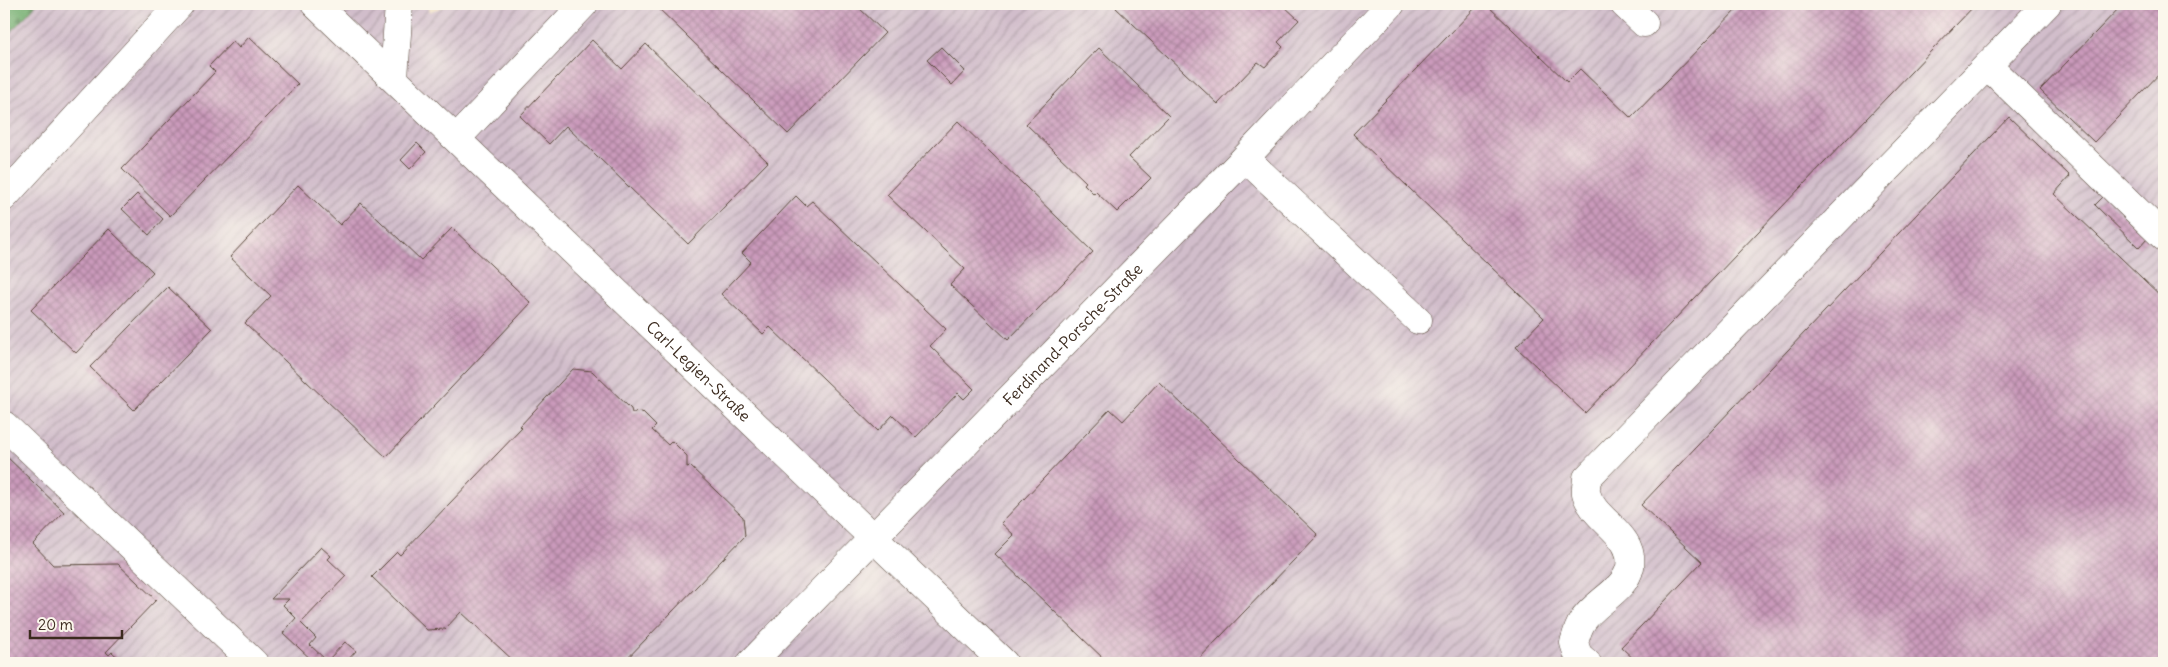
<svg xmlns="http://www.w3.org/2000/svg" width="2168" height="667" viewBox="0 0 2168 667" font-family="Delius,sans-serif">
	<style>
		.industrial { fill: url(#industrial-furrows) }
		.forest { fill: url(#forest-firs); stroke: #546b45 }
		.building { fill: url(#building-cross-hatch) }
		.lines { fill: none; stroke-linecap: round; stroke-linejoin: round }
		.minor-casing { stroke: #574638; stroke-width: 29 }
		.minor { stroke: #fff; stroke-width: 28 }
		.labels { text-anchor: middle; dominant-baseline: central; stroke-width: 4; stroke-linejoin: round; paint-order: stroke }
		.street-label { font-size: 16px; fill: #3b2a1e; stroke: #fbf7ec }
	</style>
	<defs>
		<pattern id="industrial-furrows" width="10" height="10" patternUnits="userSpaceOnUse" patternTransform="scale(1.25)"><rect width="10" height="10" fill="#d1bdcb"/><path d="M-1 1l2-2M0 10L10 0M9 11l2-2" fill="none" stroke="#ab9aa4"/></pattern>
		<pattern id="forest-firs" width="22" height="20" patternUnits="userSpaceOnUse" patternTransform="scale(1.25)"><rect width="22" height="20" fill="#6eac6c"/><path d="M5 1l3.5 6h-7zM16 11l3.5 6h-7z" fill="#5c8c58"/></pattern>
		<pattern id="building-cross-hatch" width="8" height="8" patternUnits="userSpaceOnUse" patternTransform="scale(1.25)"><rect width="8" height="8" fill="#ca9abb"/><path d="M0 0l8 8M0 8l8-8" fill="none" stroke="#a57e97"/></pattern>
	</defs>
	<rect width="100%" height="100%" fill="#fbf7ec"/>
	<filter id="ink" filterUnits="userSpaceOnUse"><feTurbulence type="fractalNoise" baseFrequency=".02" numOctaves="2"/><feDisplacementMap in="SourceGraphic" scale="10" xChannelSelector="R" yChannelSelector="G"/><feConvolveMatrix kernelMatrix="1 2 1 2 8 2 1 2 1" color-interpolation-filters="sRGB"/></filter>
	<filter id="wash" filterUnits="userSpaceOnUse"><feTurbulence type="fractalNoise" baseFrequency=".0096" numOctaves="4" result="noise"/><feDisplacementMap in="SourceGraphic" scale="20" xChannelSelector="R" yChannelSelector="G"/><feGaussianBlur stdDeviation="1.12" result="paint"/><feColorMatrix in="noise" values="0 0 0 0 0 0 0 0 0 0 0 0 0 0 0 0 0 1.4 0 .05"/><feComposite in="paint" operator="in"/></filter>
	<g filter="url(#wash)">
		<rect width="100%" height="100%" fill="#f3e3c8"/>
		<!-- industrial -->
		<path class="industrial" d="M37,4H428L429,12L451,4H2164V663H4V39Z"/>
		<!-- forest -->
		<path class="forest" d="M4,4H37L4,39Z"/>
		<g id="blocks">
			<!-- building -->
			<path class="building" d="M654,4H855L885,33L788,134Z
				M1120,4H1282L1299,20L1278,42L1283,47L1265,67L1258,62L1218,104L1116,8Z
				M1479,4H1486L1567,82L1580,69L1631,118L1742,4H1976L1585,413L1516,347L1544,318L1353,134Z
				M2123,4H2164V69L2094,142L2040,90Z
				M249,37L298,84L170,216L122,169L215,72L209,66L233,41L239,48Z
				M592,40L622,69L646,44L768,162L688,244L566,126L549,144L520,116Z
				M941,47L965,71L952,85L927,60Z
				M1099,48L1169,116L1129,157L1151,178L1117,212L1096,192L1094,194L1084,184L1086,182L1026,124Z
				M2009,117L2070,176L2054,194L2164,299V663H1638L1621,647L1702,562L1641,505Z
				M958,121L1093,252L1008,340L950,285L965,269L887,195Z
				M417,143L426,152L410,169L401,160Z
				M298,185L340,225L361,203L421,260L452,228L531,303L386,457L245,323L271,296L230,257Z
				M137,194L163,219L149,235L122,209Z
				M796,196L806,206L812,201L946,329L930,346L974,389L964,399L958,393L916,437L893,415L878,431L770,327L763,334L721,294L751,262L742,253Z
				M2103,197L2147,239L2139,248L2095,205Z
				M109,229L153,272L76,353L31,310Z
				M168,287L212,329L134,410L90,367Z
				M573,369L592,371L631,409L632,413L642,412L656,426L652,430L668,445L672,441L687,456V467L690,466L743,517L745,536L623,663H516L461,612L445,629L427,630L372,577L397,552L400,555L522,428L520,426Z
				M1159,382L1318,535L1195,663H1108L995,554L1014,535L1001,523L1110,409L1123,421Z
				M4,454L64,512L33,544L53,565L118,564L156,600L106,652L109,655L112,652L124,663H4Z
				M321,547L331,556L328,559L346,576L301,623L316,638L310,645L327,661L325,663H315L283,633L296,618L283,605L289,599H271Z
				M345,642L356,651L345,663H330L327,661Z"/>
		</g>
	</g>
	<g filter="url(#ink)">
		<use href="#blocks" fill-opacity="0" stroke="#574638" stroke-width="1"/>
		<g class="lines">
			<!-- minor casing -->
			<g class="minor-casing">
				<g id="minor">
					<path id="s1" d="M315,4L1004,663"/>
					<path d="M1624,4L1644,23"/>
					<path d="M1988,66L2164,237"/>
					<path d="M394,78L399,4"/>
					<path d="M457,138L584,4"/>
					<path d="M1245,158L1418,320"/>
					<path d="M4,197L180,4"/>
					<path d="M4,425L254,663"/>
					<path id="s2" d="M751,663L1245,158L1391,4"/>
					<path d="M1587,663L1578,655L1574,643C1576,636 1578,628 1582,622C1594,602 1625,591 1630,567C1635,533 1594,522 1586,493C1585,489 1587,483 1587,478L2047,4"/>
				</g>
			</g>
			<!-- minor -->
			<use href="#minor" class="minor"/>
		</g>
	</g>
	<g class="labels">
		<!-- street labels -->
		<g class="street-label">
			<text stroke="none"><textPath href="#s2" startOffset="460">Ferdinand-Porsche-Straße</textPath></text>
			<text stroke="none"><textPath href="#s1" startOffset="531">Carl-Legien-Straße</textPath></text>
		</g>
	</g>
	<!-- margin -->
	<rect width="2168" height="667" fill="none" stroke="#fbf7ec" stroke-width="20"/>
	<!-- scale -->
	<path d="M30 630v8h92v-8" fill="none" stroke="#3b2a1e" stroke-width="2.5"/>
	<text x="38" y="630" font-size="15" fill="#3b2a1e" stroke="#fbf7ec" stroke-width="4" paint-order="stroke">20 m</text>
</svg>
